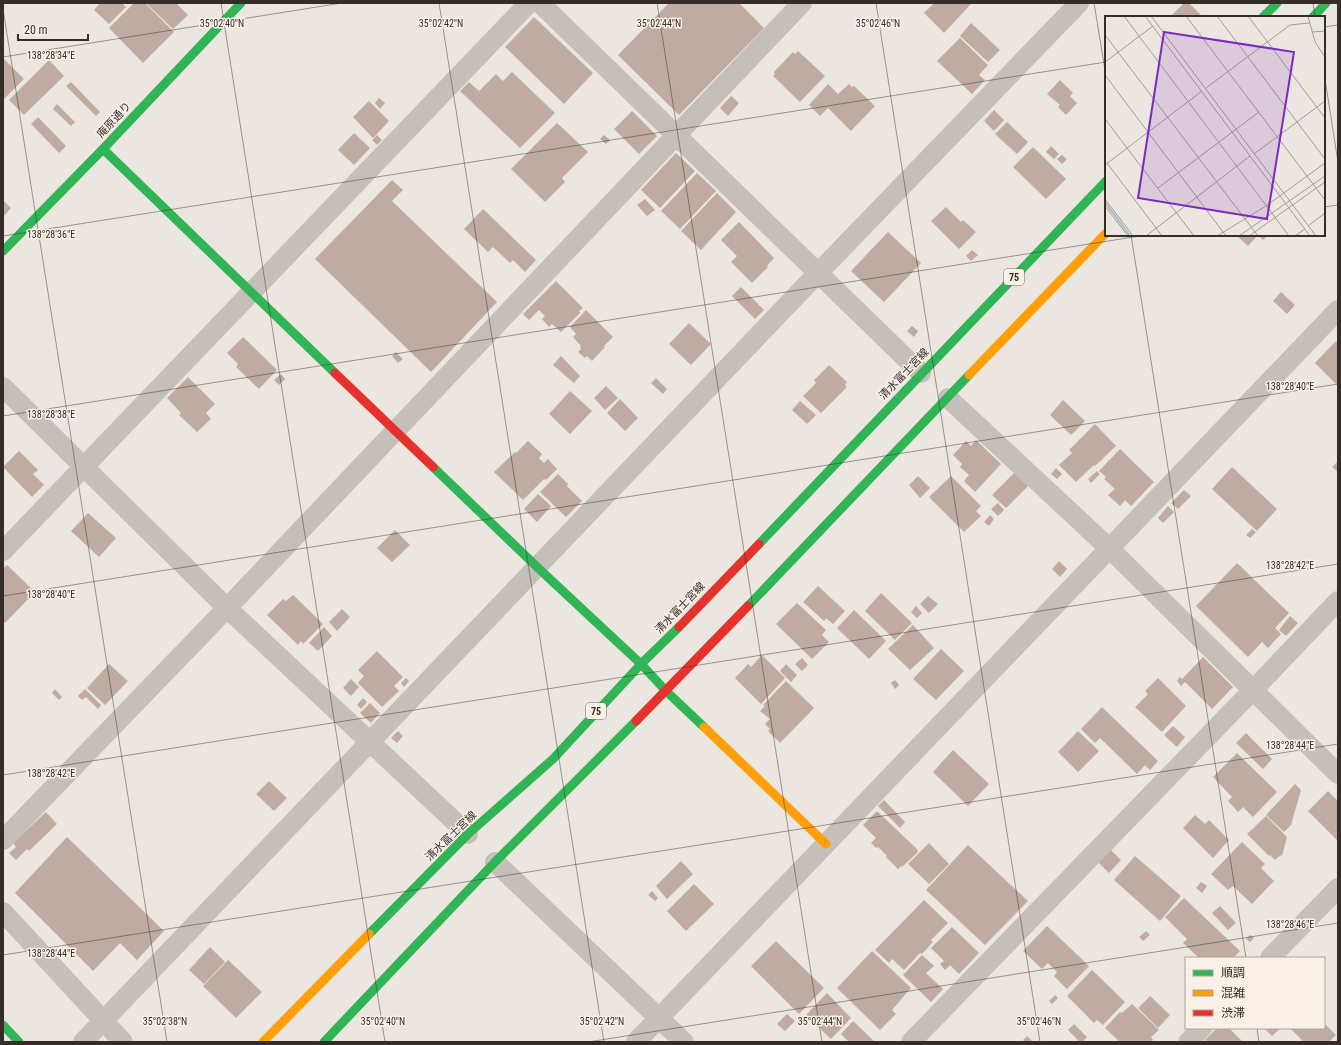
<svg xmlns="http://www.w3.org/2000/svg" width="1341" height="1045" viewBox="0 0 1341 1045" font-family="'Roboto Condensed','Noto Sans JP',sans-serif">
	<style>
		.building { fill: #bfaba2 }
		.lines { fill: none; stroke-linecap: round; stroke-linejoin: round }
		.street { stroke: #c5bfb9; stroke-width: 20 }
		.fast { stroke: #30b455; stroke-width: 9 }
		.slow { stroke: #ff9f0a; stroke-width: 9 }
		.jam { stroke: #e5322d; stroke-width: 9 }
		.ticks { fill: none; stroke: #362c28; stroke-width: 1; stroke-opacity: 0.45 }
		.labels { text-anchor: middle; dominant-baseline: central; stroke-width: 3; stroke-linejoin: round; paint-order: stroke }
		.shield { fill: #f9f1e7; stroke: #706761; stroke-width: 1 }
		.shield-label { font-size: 10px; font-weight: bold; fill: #362c28 }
		.street-label { font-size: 11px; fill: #362c28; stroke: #f9f1e7 }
		.inset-river { fill: none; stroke: #9dbdbd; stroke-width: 2 }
		.inset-road { fill: none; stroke: #a39c96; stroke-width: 1 }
		.view { fill: #7b2cbf; fill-opacity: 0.15; stroke: #7b2cbf; stroke-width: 2 }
		.inset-edge { fill: none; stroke: #362c28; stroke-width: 2 }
		.ticks-label { font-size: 10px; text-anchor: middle; fill: #362c28; stroke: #f9f1e7; stroke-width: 3; stroke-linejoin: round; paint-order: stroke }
	</style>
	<rect width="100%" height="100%" fill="#ece6e0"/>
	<!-- building -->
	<path class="building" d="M100,3H122L126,7L109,24L94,10Z
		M134,3H145L174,32L143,63L109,28Z
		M146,3H176L188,15L173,29Z
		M669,3H739L764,28L679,115L618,55Z
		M934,3H972L944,33L924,13Z
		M1184,3H1189L1203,17H1170Z
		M534,17L593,73L564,104L505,47Z
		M971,23L1000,50L988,62L960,36Z
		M960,38L988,65L979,75L985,80L972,94L937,61Z
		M798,51L825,76L800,102L773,76L775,74L774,72L793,52L795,54Z
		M3,58L24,79L3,100Z
		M49,60L64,76L24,115L9,100Z
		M512,72L555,113L520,148L460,91L469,82L479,91L496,74L503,81Z
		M1060,80L1073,93L1070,96L1077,103L1066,115L1058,107L1060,105L1047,94Z
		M71,82L100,112L96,116L66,86Z
		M828,84L838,94L849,84L852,87L854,86L875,106L851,131L828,108L820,116L809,105Z
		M731,96L739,103L728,116L720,108Z
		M379,98L385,103L380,109L375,103Z
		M369,101L389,121L373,138L353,117Z
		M57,104L75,122L71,126L53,109Z
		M994,110L1004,120L994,131L984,121Z
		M632,111L657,136L639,154L614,129Z
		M38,117L66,146L59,153L31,124Z
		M1007,122L1028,142L1017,154L995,134Z
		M557,123L588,152L562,178L565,182L545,202L511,169Z
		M354,133L370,148L354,165L338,150Z
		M377,135L382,140L377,145L372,140Z
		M604,135L610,140L606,144L600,139Z
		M1051,146L1059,154L1054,159L1046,152Z
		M1033,147L1066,179L1046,199L1013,167Z
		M676,153L695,171L660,208L641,190Z
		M1062,155L1067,159L1062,164L1057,159Z
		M697,173L716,191L680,229L661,211Z
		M392,180L403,190L392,201L497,302L431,372L315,259Z
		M717,193L736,212L701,250L681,231Z
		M645,199L655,210L647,216L637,205Z
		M3,200L11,208L3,217Z
		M946,207L961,222L963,220L976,232L959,249L931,221Z
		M483,209L536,260L525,272L513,260L510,263L493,247L488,252L464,229Z
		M739,222L774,258L767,266L768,267L752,283L731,262L737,256L721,240Z
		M888,232L921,263L884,302L851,271Z
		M1236,235H1268L1263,240L1258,235L1248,246Z
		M972,250L978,255L971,261L966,256Z
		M556,281L583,308L579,311L580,313L561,332L552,324L549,327L542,319L545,316L539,310L529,320L523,314Z
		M741,287L764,310L755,319L732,296Z
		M1281,292L1295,305L1287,314L1273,301Z
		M586,310L613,337L604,346L605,347L592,361L587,356L585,358L578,352L581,349L580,347L581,346L573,337L576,334L570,327Z
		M689,323L711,344L691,365L669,344Z
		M912,326L918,331L914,337L907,331Z
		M243,337L277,370L259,389L236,367L238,364L227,353Z
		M1336,341L1338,343V386L1315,363Z
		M396,352L403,359L398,363L392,356Z
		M561,356L580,376L574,383L553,365Z
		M829,365L847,382L845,385L847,387L821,413L803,396L816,383L814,380Z
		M281,374L285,379L279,385L274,380Z
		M188,377L215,404L206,413L211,419L197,432L179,415L181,413L167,398Z
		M656,378L667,389L663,394L651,383Z
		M606,386L618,398L605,410L594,398Z
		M570,391L592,411L570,434L549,414Z
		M620,399L638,418L625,431L607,413Z
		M1063,400L1085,421L1071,435L1050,415Z
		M800,401L816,415L807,424L792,410Z
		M1095,424L1116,446L1095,466L1094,465L1076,482L1059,465L1072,453L1069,450Z
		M976,440L1001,464L975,492L964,481L969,475L960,467L962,464L953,455L966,441L971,446Z
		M528,441L542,454L539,458L544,463L548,459L557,469L546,480L544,479L523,500L494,472L515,452L516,453Z
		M1120,449L1154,482L1131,506L1125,500L1120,506L1108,495L1115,489L1104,479L1106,477L1099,471Z
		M19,451L38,470L33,474L44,485L32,497L3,467Z
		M1338,461V472L1332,467Z
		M1232,467L1277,509L1257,531L1212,489Z
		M1056,468L1062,474L1057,479L1051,474Z
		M1097,471L1100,474L1091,483L1088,479Z
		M1014,473L1028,486L1006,508L992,495Z
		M558,474L568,484L567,486L582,501L566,517L540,492Z
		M918,476L930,488L920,498L909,485Z
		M951,476L981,506L976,511L981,516L964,532L929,497Z
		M1184,490L1191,496L1178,509L1171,503Z
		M538,494L551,506L537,522L524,509Z
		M998,503L1004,510L998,516L991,509Z
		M1168,506L1174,512L1163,523L1158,518Z
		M88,513L116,538L99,557L71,531Z
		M990,515L994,519L989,526L984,522Z
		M1252,529L1256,532L1250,538L1246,535Z
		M395,530L410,545L392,562L377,548Z
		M1059,561L1067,569L1060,577L1052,569Z
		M1237,563L1289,613L1275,628L1281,634L1268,648L1262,642L1248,657L1196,606Z
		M7,565L35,592L5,623L3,621V569Z
		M818,586L845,611L833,624L826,618L824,621L803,602Z
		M881,593L912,623L895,640L865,611Z
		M293,595L323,624L303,644L301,641L298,645L267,615L283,599L286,601Z
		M928,596L938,604L929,613L920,604Z
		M797,603L826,630L822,635L829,642L812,659L776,624Z
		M916,606L922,613L917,618L911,612Z
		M342,609L350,617L337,631L329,622Z
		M854,610L886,641L869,659L837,628Z
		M1290,616L1298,623L1286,636L1279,630Z
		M913,625L934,648L910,670L888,649Z
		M324,627L332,636L318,651L309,643Z
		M941,649L964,671L936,700L913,679Z
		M377,651L403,677L394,686L399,691L382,707L358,683L364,676L358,670Z
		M762,655L785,678L761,704L735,678L748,664L751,667Z
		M1203,657L1233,687L1212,709L1185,682L1181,686L1177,681L1180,677L1182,679Z
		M802,658L808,665L802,671L795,664Z
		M109,664L128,681L105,705L87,688Z
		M786,664L797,675L791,682L780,671Z
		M406,678L409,681L404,687L401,683Z
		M1158,678L1186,706L1162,732L1135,707L1148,694L1145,691Z
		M351,679L359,687L351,696L343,688Z
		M895,680L899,685L895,689L891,683Z
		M786,681L814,708L780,743L768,731L770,729L765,724L770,719L760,711L765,706L763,705Z
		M55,689L62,697L59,700L52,693Z
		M85,689L101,705L98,709L86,697L82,700L78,696Z
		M363,698L367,702L361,709L357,705Z
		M370,703L380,713L371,723L360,713Z
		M1102,707L1158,761L1150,770L1145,765L1137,774L1100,738L1095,743L1081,729Z
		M1173,726L1185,737L1177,747L1164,735Z
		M398,731L403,736L397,743L391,738Z
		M1078,731L1099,751L1078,772L1058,752Z
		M1246,733L1272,759L1263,769L1236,743Z
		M953,750L989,784L968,806L933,772Z
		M1237,753L1277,792L1253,817L1243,807L1238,812L1228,801L1232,797L1213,777Z
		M269,781L287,798L274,811L256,794Z
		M1295,784L1301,790L1291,825L1284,832L1266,815Z
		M1328,791L1338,801V841L1308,811Z
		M884,800L905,822L900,828L878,806Z
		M877,811L918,850L917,851L918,852L902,867L901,866L898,869L886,857L887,856L878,847L876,848L871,843L876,838L863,825Z
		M46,812L57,824L29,851L27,849L16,860L9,853L16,847L13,843Z
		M1195,815L1205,824L1209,820L1229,840L1213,858L1183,828Z
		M1266,816L1287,837L1282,856L1281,855L1275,860L1270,855L1269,856L1247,834Z
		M67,837L164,931L137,960L120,943L93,971L15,893Z
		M1242,842L1265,864L1261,868L1274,881L1252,904L1233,886L1228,890L1211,874Z
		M929,843L949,864L929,884L908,864Z
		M968,845L1028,901L985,945L926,890Z
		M1111,850L1121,860L1109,873L1098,862Z
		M1135,856L1181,896L1160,921L1114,880Z
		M681,861L693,874L667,899L656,886Z
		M1201,882L1207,886L1202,893L1196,888Z
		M694,884L714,904L686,931L667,911Z
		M652,891L658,898L655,901L648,895Z
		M1184,898L1240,951L1233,958H1199L1183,943L1187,939L1165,917Z
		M924,900L948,923L931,940L933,942L922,954L920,953L904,970L892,959L889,963L875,950Z
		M1220,906L1236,923L1228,930L1212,913Z
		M1047,926L1089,966L1067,989L1054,976L1057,972L1048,963L1042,969L1023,951Z
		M952,927L979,953L959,974L950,965L945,970L940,964L944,961L931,948Z
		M1146,931L1150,935L1143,941L1139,937Z
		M1250,935L1254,938L1250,942L1246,939Z
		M776,941L824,988L799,1014L751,966Z
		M210,947L225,962L204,984L189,970Z
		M872,951L911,988L892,1010L896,1014L880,1030L837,988Z
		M922,955L934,966L926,973L943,989L931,1002L903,975Z
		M228,960L262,992L236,1018L203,986Z
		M1092,970L1125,1002L1103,1025L1097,1020L1094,1023L1067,996Z
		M827,993L851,1018L831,1039L806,1015Z
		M1055,995L1058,998L1052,1004L1049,1001Z
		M1150,996L1170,1015L1158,1028L1138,1008Z
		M1132,1004L1159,1030L1151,1037L1153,1040L1151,1042H1120L1105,1028L1120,1012L1122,1013Z
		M787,1014L795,1021L785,1031L777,1024Z
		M853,1021L875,1042H849L841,1034Z
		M1324,1023L1336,1035L1329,1042H1304L1290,1028H1324Z
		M1074,1024L1087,1037L1082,1042H1080L1068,1030Z
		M1217,1028H1229L1243,1042H1207L1205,1040Z
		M1264,1028H1281L1272,1036Z
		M1027,1036L1033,1042H1025L1023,1040Z"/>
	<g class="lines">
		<!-- street -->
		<path class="street" d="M540,3L921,373
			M3,387L227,608L468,834
			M948,398L1110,549L1338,774
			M3,551L529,3
			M3,840L227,608L802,3
			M495,862L684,1042
			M3,912L123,1042
			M1270,958L1338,888
			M83,1042L818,273L1079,3
			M636,1042L1338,310
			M911,1042L1253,690L1338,601
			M1188,1042L1202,1028"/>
		<!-- fast -->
		<path class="fast" d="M1263,17L1277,3
			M1313,17L1326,3
			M103,149L335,373
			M3,251L103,149L241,3
			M433,467L537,567L641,664L666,691L704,727
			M759,544L1106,181
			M748,606L969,375
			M369,934L468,834L553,759L641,664L679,627
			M3,1025L19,1042
			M324,1042L495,862L636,721"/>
		<!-- slow -->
		<path class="slow" d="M969,375L1106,233
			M704,727L826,844
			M263,1042L369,934"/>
		<!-- jam -->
		<path class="jam" d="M335,373L433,467
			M679,627L759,544
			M636,721L748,606"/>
	</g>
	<!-- ticks -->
	<path class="ticks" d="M221,3L385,1042M439,3L604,1042M657,3L822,1042M876,3L1040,1042M1094,3L1106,76M1313,3L1315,17M3,9L167,1042M1324,27L1338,25M3,57L342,3M1324,73L1338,162M1324,207L1338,205M1131,235L1246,958M3,236L1106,62M3,416L1146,235M3,596L1338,384M3,775L1338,564M3,955L1338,744M1257,1028L1259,1042M588,1042L1338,923"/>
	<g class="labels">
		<!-- shield labels -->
		<g class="shield">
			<rect x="1004" y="269" width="20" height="16" rx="3"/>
			<rect x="586" y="703" width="20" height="16" rx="3"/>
		</g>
		<g class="shield-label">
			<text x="1014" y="277">75</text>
			<text x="596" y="711">75</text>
		</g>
		<!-- street labels -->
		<g class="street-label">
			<text transform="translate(114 120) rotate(-47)">庵原通り</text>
			<text transform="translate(904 374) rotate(-46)">清水富士宮線</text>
			<text transform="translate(680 608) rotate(-46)">清水富士宮線</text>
			<text transform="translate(451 836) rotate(-44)">清水富士宮線</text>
		</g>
	</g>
	<!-- overview -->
	<g transform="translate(1105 16)">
		<rect width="220" height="220" fill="#ece6e0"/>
		<path class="inset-river" d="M0,186L25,220"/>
		<path class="inset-road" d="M19,0L184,220M40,0L205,220M46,0L211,220M81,0L220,184M112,0L220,143M143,0L220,102M203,0L210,26L220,41M207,16L220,15M0,19L153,220M0,46L48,10M0,59L121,220M101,72L185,9L204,7M0,103L89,220M149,138L220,85M2,147L57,220M0,149L97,75M53,172L154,96M0,183L28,220M0,190L23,220M203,210L220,197M41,220L145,140M112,220L161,190L220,147M134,220L220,160M144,220L220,166M190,220L200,213"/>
		<path class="view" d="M59,16L189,36L162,203L33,182Z"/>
		<rect width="220" height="220" class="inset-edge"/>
	</g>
	<g class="ticks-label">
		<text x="222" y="27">35°02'40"N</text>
		<text x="441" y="27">35°02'42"N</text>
		<text x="659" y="27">35°02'44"N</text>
		<text x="878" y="27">35°02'46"N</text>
		<text x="51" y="59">138°28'34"E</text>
		<text x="51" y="238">138°28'36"E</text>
		<text x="1290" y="390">138°28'40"E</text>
		<text x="51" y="418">138°28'38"E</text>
		<text x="1290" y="569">138°28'42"E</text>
		<text x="51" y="598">138°28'40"E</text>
		<text x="1290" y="749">138°28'44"E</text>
		<text x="51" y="777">138°28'42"E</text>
		<text x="1290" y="928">138°28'46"E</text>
		<text x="51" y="957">138°28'44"E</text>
		<text x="165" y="1025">35°02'38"N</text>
		<text x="383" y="1025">35°02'40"N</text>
		<text x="602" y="1025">35°02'42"N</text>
		<text x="820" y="1025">35°02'44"N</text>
		<text x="1039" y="1025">35°02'46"N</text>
	</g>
	<!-- border -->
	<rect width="1341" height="1045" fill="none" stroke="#362c28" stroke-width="8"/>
	<!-- legend -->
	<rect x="1185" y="957" width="140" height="72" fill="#f9f1e7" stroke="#aba29b"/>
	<rect x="1193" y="970" width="20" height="6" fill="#30b455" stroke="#aba29b"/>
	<text x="1221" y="977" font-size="12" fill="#362c28">順調</text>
	<rect x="1193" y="990" width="20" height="6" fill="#ff9f0a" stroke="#aba29b"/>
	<text x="1221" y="997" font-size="12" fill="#362c28">混雑</text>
	<rect x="1193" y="1010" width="20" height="6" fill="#e5322d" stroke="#aba29b"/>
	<text x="1221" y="1017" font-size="12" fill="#362c28">渋滞</text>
	<!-- scale -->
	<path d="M18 34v6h70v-6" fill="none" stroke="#362c28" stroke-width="2"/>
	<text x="24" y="34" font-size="12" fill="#362c28" stroke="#f9f1e7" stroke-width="3" paint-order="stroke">20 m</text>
</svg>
